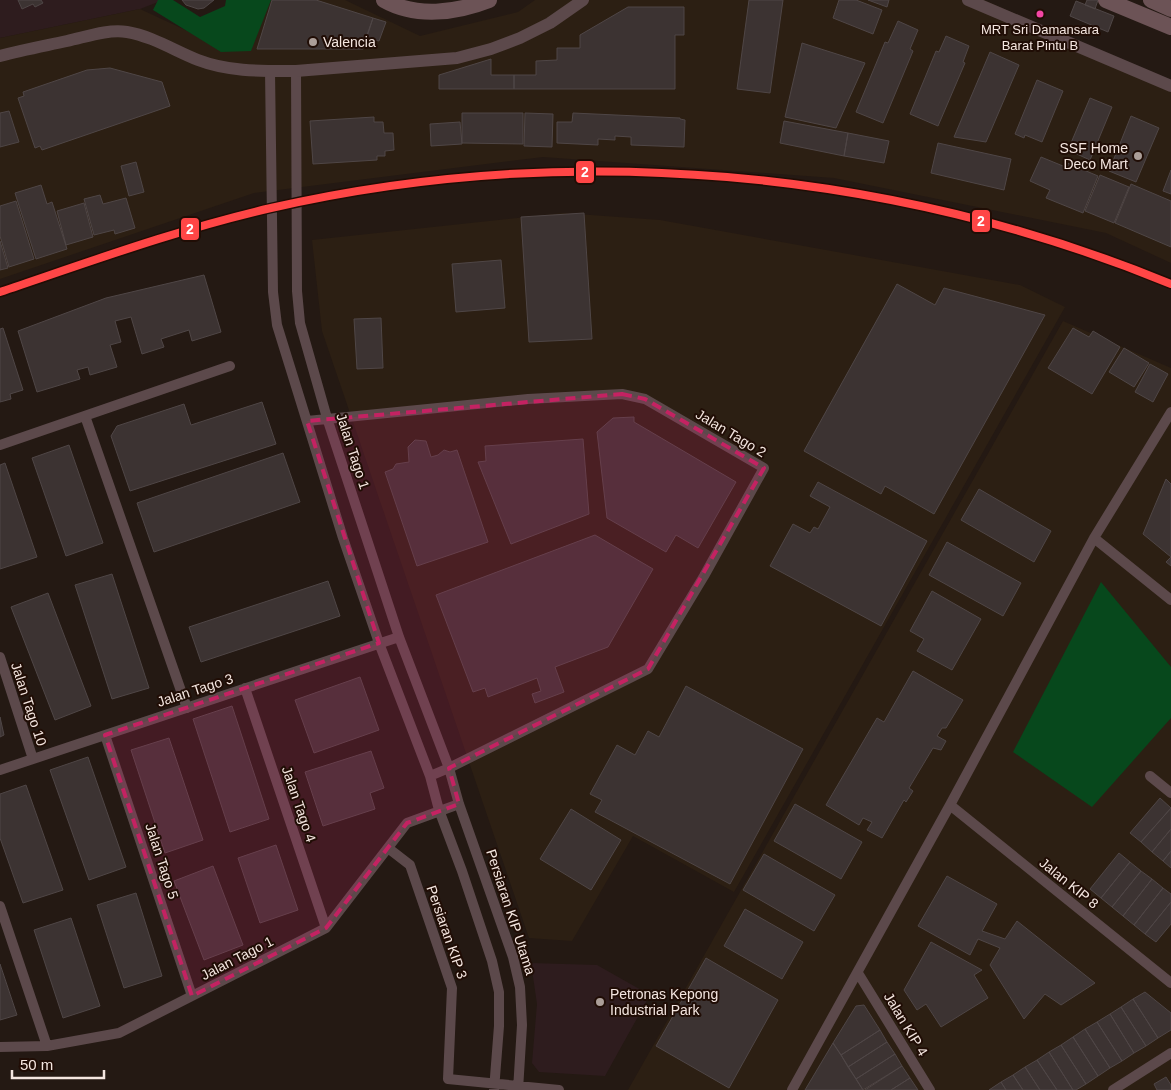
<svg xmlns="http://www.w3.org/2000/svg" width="1171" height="1090" viewBox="0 0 1171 1090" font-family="Helvetica,sans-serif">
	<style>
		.commercial { fill: #2e1c1e }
		.industrial { fill: #2c1f13 }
		.green { fill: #07481c }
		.building { fill: #3c3332; stroke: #4f4646 }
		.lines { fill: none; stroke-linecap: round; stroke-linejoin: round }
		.minor { stroke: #5c494b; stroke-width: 10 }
		.tertiary { stroke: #5c494b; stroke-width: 12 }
		.trunk { stroke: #6c5356; stroke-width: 16 }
		.rail-1-casing { stroke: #200d05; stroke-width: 11 }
		.rail-1 { stroke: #ff4646; stroke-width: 8 }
		.marked { fill: #c42262; fill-opacity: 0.2; stroke: #c42262; stroke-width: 4; stroke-dasharray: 10 6; stroke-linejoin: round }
		.bus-dot { fill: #f346a5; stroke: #200d05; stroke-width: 2 }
		.poi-dot { fill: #ab9e98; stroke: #200d05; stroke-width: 2 }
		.labels { text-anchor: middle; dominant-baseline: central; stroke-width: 4; stroke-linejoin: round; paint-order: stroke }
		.bus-label { font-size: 13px; fill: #f4e6e0; stroke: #200d05 }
		.poi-label { font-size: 14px; fill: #f4e6e0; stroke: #200d05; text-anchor: start }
		.street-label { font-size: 14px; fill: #f4e6e0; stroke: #200d05 }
		.line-badge { stroke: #200d05; stroke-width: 2 }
		.badge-label { font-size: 14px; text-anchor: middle; font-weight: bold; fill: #fff }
	</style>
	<rect width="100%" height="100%" fill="#241913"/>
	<!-- commercial -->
	<path class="commercial" d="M0,0H163L140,9L0,38Z
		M531,963L597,965L650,995L605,1076L539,1072L532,1063L537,1004Z"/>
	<!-- industrial -->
	<path class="industrial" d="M245,0H345L420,36L518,12L535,0H984L1171,82V263L1106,233L834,178L543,157L254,193L0,279V38L140,9L222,47Z
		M563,213L660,220L1020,285L1065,307L734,892L633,836L572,941L529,938L322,331L312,240Z
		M1063,321L1171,368V1090H628Z"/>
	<!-- green -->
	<path class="green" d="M158,0H173L200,17L225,6L226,0H271L251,51L221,52L153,10Z
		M1101,582L1171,667V718L1092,807L1013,752Z"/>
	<!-- building -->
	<path class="building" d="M18,0H41L43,3L35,7L33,4L22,9Z
		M182,0H214L204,8L198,9L186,5Z
		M272,0H316L373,18L363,49H257Z
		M749,0H783L770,93L737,89Z
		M839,0H856L882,10L873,34L833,18Z
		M868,0H889L887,7Z
		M1087,0H1098L1095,9L1085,5Z
		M1076,1L1114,16L1108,32L1070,16Z
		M628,7H684V35H675V89H514V75H536V61L557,60V48H580V35Z
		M373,18L386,22L379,41L366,38Z
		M898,21L918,30L910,49L913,51L883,123L856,112L885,42L888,43Z
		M946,36L969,46L963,62L965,63L938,126L910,114L936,51L939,52Z
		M802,43L865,63L836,128L785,117Z
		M990,52L1019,65L986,142L954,137Z
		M491,59V75H514V89H439V75Z
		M110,68L162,82L170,106L42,150L40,146L35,148L18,98L24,96L23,92L87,70Z
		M1037,80L1063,91L1042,142L1025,135L1024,138L1015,134Z
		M1090,98L1112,107L1090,160L1068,150Z
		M9,111L19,142L0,147V113Z
		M462,113H523V144L462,143Z
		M525,113L553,114L552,147L524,146Z
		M573,113L680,118V119L685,120L684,147L631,145V137L615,136V140L598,139V145L557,143V122H572Z
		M1131,116L1159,128L1136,182L1109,171Z
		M374,117V122H383L384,133H393L394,150L385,151V156H377V160L313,164L310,121Z
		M784,121L848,133L844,156L780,143Z
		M460,122L462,144L431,146L430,124Z
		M848,133L889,141L884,163L844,156Z
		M938,143L1011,159L1004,190L931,173Z
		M1041,157L1063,166L1065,162L1098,176L1083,213L1046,198L1050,190L1030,181Z
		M136,162L144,192L129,196L121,166Z
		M1171,170V194L1163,191Z
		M1100,175L1129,187L1114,223L1085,211Z
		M1131,184L1171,201V247L1115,223Z
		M41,185L47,204L52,202L67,249L36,259L15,193Z
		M100,195L103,204L126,198L135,228L115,234L114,230L94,235L84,199Z
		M16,201L34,259L9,267L0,236V206Z
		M84,203L93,237L66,245L57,211Z
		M584,213L592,339L529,342L521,217Z
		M0,241L8,268L0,270Z
		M501,260L505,308L456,312L452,264Z
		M204,275L221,332L192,341L189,330L161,339L164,347L142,354L131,317L115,321L121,342L110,345L117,367L90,375L88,367L77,370L80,379L37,392L18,331L106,298Z
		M897,284L935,305L944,288L1045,315L934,514L885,486L881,494L804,451Z
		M381,318L383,368L357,369L354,319Z
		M3,328L23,390L10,394L11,399L0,402V329Z
		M1073,328L1089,337L1093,331L1120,347L1092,394L1048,368Z
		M1124,348L1149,363L1134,387L1109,372Z
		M1150,364L1168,374L1153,402L1135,392Z
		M262,402L276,444L130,491L111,436L117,426L184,404L191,425Z
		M634,417V422L736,482L698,548L676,535L666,552L607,518L597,432L613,418Z
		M583,439L589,514L511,544L478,462L486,461L485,446Z
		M415,440L426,441L431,457L438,455L444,450L450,452L457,450L488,542L417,566L385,472L393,469L396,464L409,462L408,447Z
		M69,445L103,543L66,556L32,458Z
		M283,453L300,502L154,552L137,503Z
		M5,463L37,557L0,569V465Z
		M1166,479L1171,484V566L1166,562L1171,557L1143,534Z
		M818,482L927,541L881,626L770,566L793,524L810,533L814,527L818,529L830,507L810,496Z
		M979,489L1051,531L1034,562L961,520Z
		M595,535L653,569L608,647L555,667L564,692L535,703L532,694L541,691L537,678L488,697L485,688L473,692L436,595Z
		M947,542L1021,583L1003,616L929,575Z
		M112,574L149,688L112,699L75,585Z
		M328,581L340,616L201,662L189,627Z
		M932,591L981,619L952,670L917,651L924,639L910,631Z
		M48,593L91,706L55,720L11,607Z
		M913,671L963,700L946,728H942L937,736L946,741L941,750L933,748L909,788L913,791L906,802L904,800L882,838L867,830L872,822L863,818L859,825L826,805L877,718L884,722Z
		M360,677L379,730L314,753L295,700Z
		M686,686L803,749L730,884L595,812L602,800L590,794L617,745L635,755L648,731L659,737Z
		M232,706L269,819L230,832L193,719Z
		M0,717L4,735L0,737Z
		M169,738L203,840L165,853L131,750Z
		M371,751L384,788L370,793L375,809L323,826L305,772Z
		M88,757L126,867L89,880L50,770Z
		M26,785L63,890L23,903L0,838V794Z
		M1160,798L1171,808L1141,842L1130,833Z
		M795,804L862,842L841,879L774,841Z
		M1171,808V829L1152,852L1141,842Z
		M571,809L621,840L591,890L540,859Z
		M1171,829V851L1163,861L1152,852Z
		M276,845L298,910L260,923L238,858Z
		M1171,851V868L1163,861Z
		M1119,853L1130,862L1101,898L1090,889Z
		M764,854L835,895L814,931L743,890Z
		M1130,862L1141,871L1112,907L1101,898Z
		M213,866L243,945L204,960L174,881Z
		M1141,871L1152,879L1123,916L1112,907Z
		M947,876L997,904L982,931L1005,939L1017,921L1095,983L1061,1005L1045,994L1024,1019L990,965L1000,948L978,939L970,955L918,926Z
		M1152,879L1163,888L1134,925L1123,916Z
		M1163,888L1171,894V902L1145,934L1134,925Z
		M136,893L162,976L124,988L97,905Z
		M1171,902V924L1156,942L1145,934Z
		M745,909L803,942L782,979L724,946Z
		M71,918L100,1006L63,1018L34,930Z
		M931,942L982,970L974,975L988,998L941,1027L926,1004L917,1010L904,990Z
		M706,958L778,1000L729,1088L656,1046Z
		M0,964L17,1015L0,1020Z
		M1145,992L1171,1013V1030L1158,1038L1133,999Z
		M1133,999L1158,1038L1146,1046L1121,1007Z
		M864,1005L880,1030L841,1055L833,1043L856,1006Z
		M1121,1007L1146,1046L1134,1053L1110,1014Z
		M1110,1014L1134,1053L1122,1061L1097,1022Z
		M1097,1022L1122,1061L1110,1068L1085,1029Z
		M1085,1029L1110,1068L1098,1076L1073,1037Z
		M880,1030L887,1042L848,1067L841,1055Z
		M1073,1037L1098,1076L1086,1084L1061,1045Z
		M887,1042L895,1054L856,1079L848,1067Z
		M833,1043L841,1055L863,1090H805Z
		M1061,1045L1086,1084L1076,1090H1073L1049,1052Z
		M1049,1052L1073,1090H1057L1037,1060Z
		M895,1054L902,1066L863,1090L856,1079Z
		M1037,1060L1057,1090H1040L1025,1067Z
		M902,1066L910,1078L891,1090H865Z
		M1025,1067L1040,1090H1023L1013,1075Z
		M1013,1075L1023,1090H1006L1001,1082Z
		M1166,1077L1171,1085V1090H1157L1154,1084Z
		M910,1078L918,1090H891Z
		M1001,1082L1006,1090H989Z"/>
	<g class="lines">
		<!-- minor -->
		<path class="minor" d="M270,71L273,292L277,325L343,538L379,643L430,776L439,810L462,871L492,961L499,992V1026L494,1090
			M296,71L297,291L300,323L327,418L399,637L449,768L459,804L513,957L520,987L522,1025L518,1090
			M85,416L187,708
			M307,421L528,399L622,394L645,399L764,468L704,576L648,669L449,768L430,776
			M0,445L230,366
			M1094,538L1171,600
			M0,657L33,759
			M245,688L326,928
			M105,735L192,996
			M0,770L399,637
			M1150,776L1171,793
			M950,805L1171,983
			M388,848L410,865L452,988L448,1079L559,1090
			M0,906L47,1046
			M858,973L930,1090
			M0,1047L47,1046L119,1033L326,928L407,823L459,804
			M792,1090L950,805L1094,538L1171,412
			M1113,1090L1171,1053"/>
		<!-- tertiary -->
		<path class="tertiary" d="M968,0L1171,86
			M0,56C22,50 44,46 67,41C86,37 107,29 127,32C152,36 175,51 198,60C229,72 263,71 296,71L457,58L491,49L520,38L550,23L583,0"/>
		<!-- trunk -->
		<path class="trunk" d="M384,0C416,18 456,13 489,0
			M1106,0L1171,27
			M1151,0L1171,9"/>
		<!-- rail-1 casing -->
		<g class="rail-1-casing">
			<path id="rail-1" d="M0,292C89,262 179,229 271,208C569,140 889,168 1171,284"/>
		</g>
		<!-- rail-1 -->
		<use href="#rail-1" class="rail-1"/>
	</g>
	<!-- marked area -->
	<path class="marked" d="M622,394L645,399L764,468L648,669L449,768L459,804L407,823L326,928L192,996L105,735L379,643L307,421Z"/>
	<!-- markers -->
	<circle class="bus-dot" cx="1040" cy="14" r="4.5"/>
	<g class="poi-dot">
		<circle cx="313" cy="42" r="5"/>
		<circle cx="1138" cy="156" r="5"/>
		<circle cx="600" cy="1002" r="5"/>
	</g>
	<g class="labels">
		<!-- bus labels -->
		<g class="bus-label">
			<text x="1040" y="29">MRT Sri Damansara<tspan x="1040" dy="16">Barat Pintu B</tspan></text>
		</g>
		<!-- poi labels -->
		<g class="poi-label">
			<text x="323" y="42">Valencia</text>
			<text x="1128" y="148" text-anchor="end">SSF Home<tspan x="1128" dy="16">Deco Mart</tspan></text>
			<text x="610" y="994">Petronas Kepong<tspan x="610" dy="16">Industrial Park</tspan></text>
		</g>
		<!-- street labels -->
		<g class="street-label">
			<text transform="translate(731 433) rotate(31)">Jalan Tago 2</text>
			<text transform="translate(353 451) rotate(72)">Jalan Tago 1</text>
			<text transform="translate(195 690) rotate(-18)">Jalan Tago 3</text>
			<text transform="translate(29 704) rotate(72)">Jalan Tago 10</text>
			<text transform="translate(299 804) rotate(71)">Jalan Tago 4</text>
			<text transform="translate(162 861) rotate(72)">Jalan Tago 5</text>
			<text transform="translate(1069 883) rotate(39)">Jalan KIP 8</text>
			<text transform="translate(511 912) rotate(72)">Persiaran KIP Utama</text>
			<text transform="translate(447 932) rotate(71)">Persiaran KIP 3</text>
			<text transform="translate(237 958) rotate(-27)">Jalan Tago 1</text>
			<text transform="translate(906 1024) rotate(59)">Jalan KIP 4</text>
		</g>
	</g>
	<g class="line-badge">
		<rect x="575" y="160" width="20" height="24" rx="5" fill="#ff4646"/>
		<rect x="971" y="209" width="20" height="24" rx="5" fill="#ff4646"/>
		<rect x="180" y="217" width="20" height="24" rx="5" fill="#ff4646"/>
	</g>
	<g class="badge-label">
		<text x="585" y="177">2</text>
		<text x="981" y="226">2</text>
		<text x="190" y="234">2</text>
	</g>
	<!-- scale -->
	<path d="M12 1070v8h92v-8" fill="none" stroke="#f4e6e0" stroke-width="2.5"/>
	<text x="20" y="1070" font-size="15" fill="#f4e6e0" stroke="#200d05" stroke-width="4" paint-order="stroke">50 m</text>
</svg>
